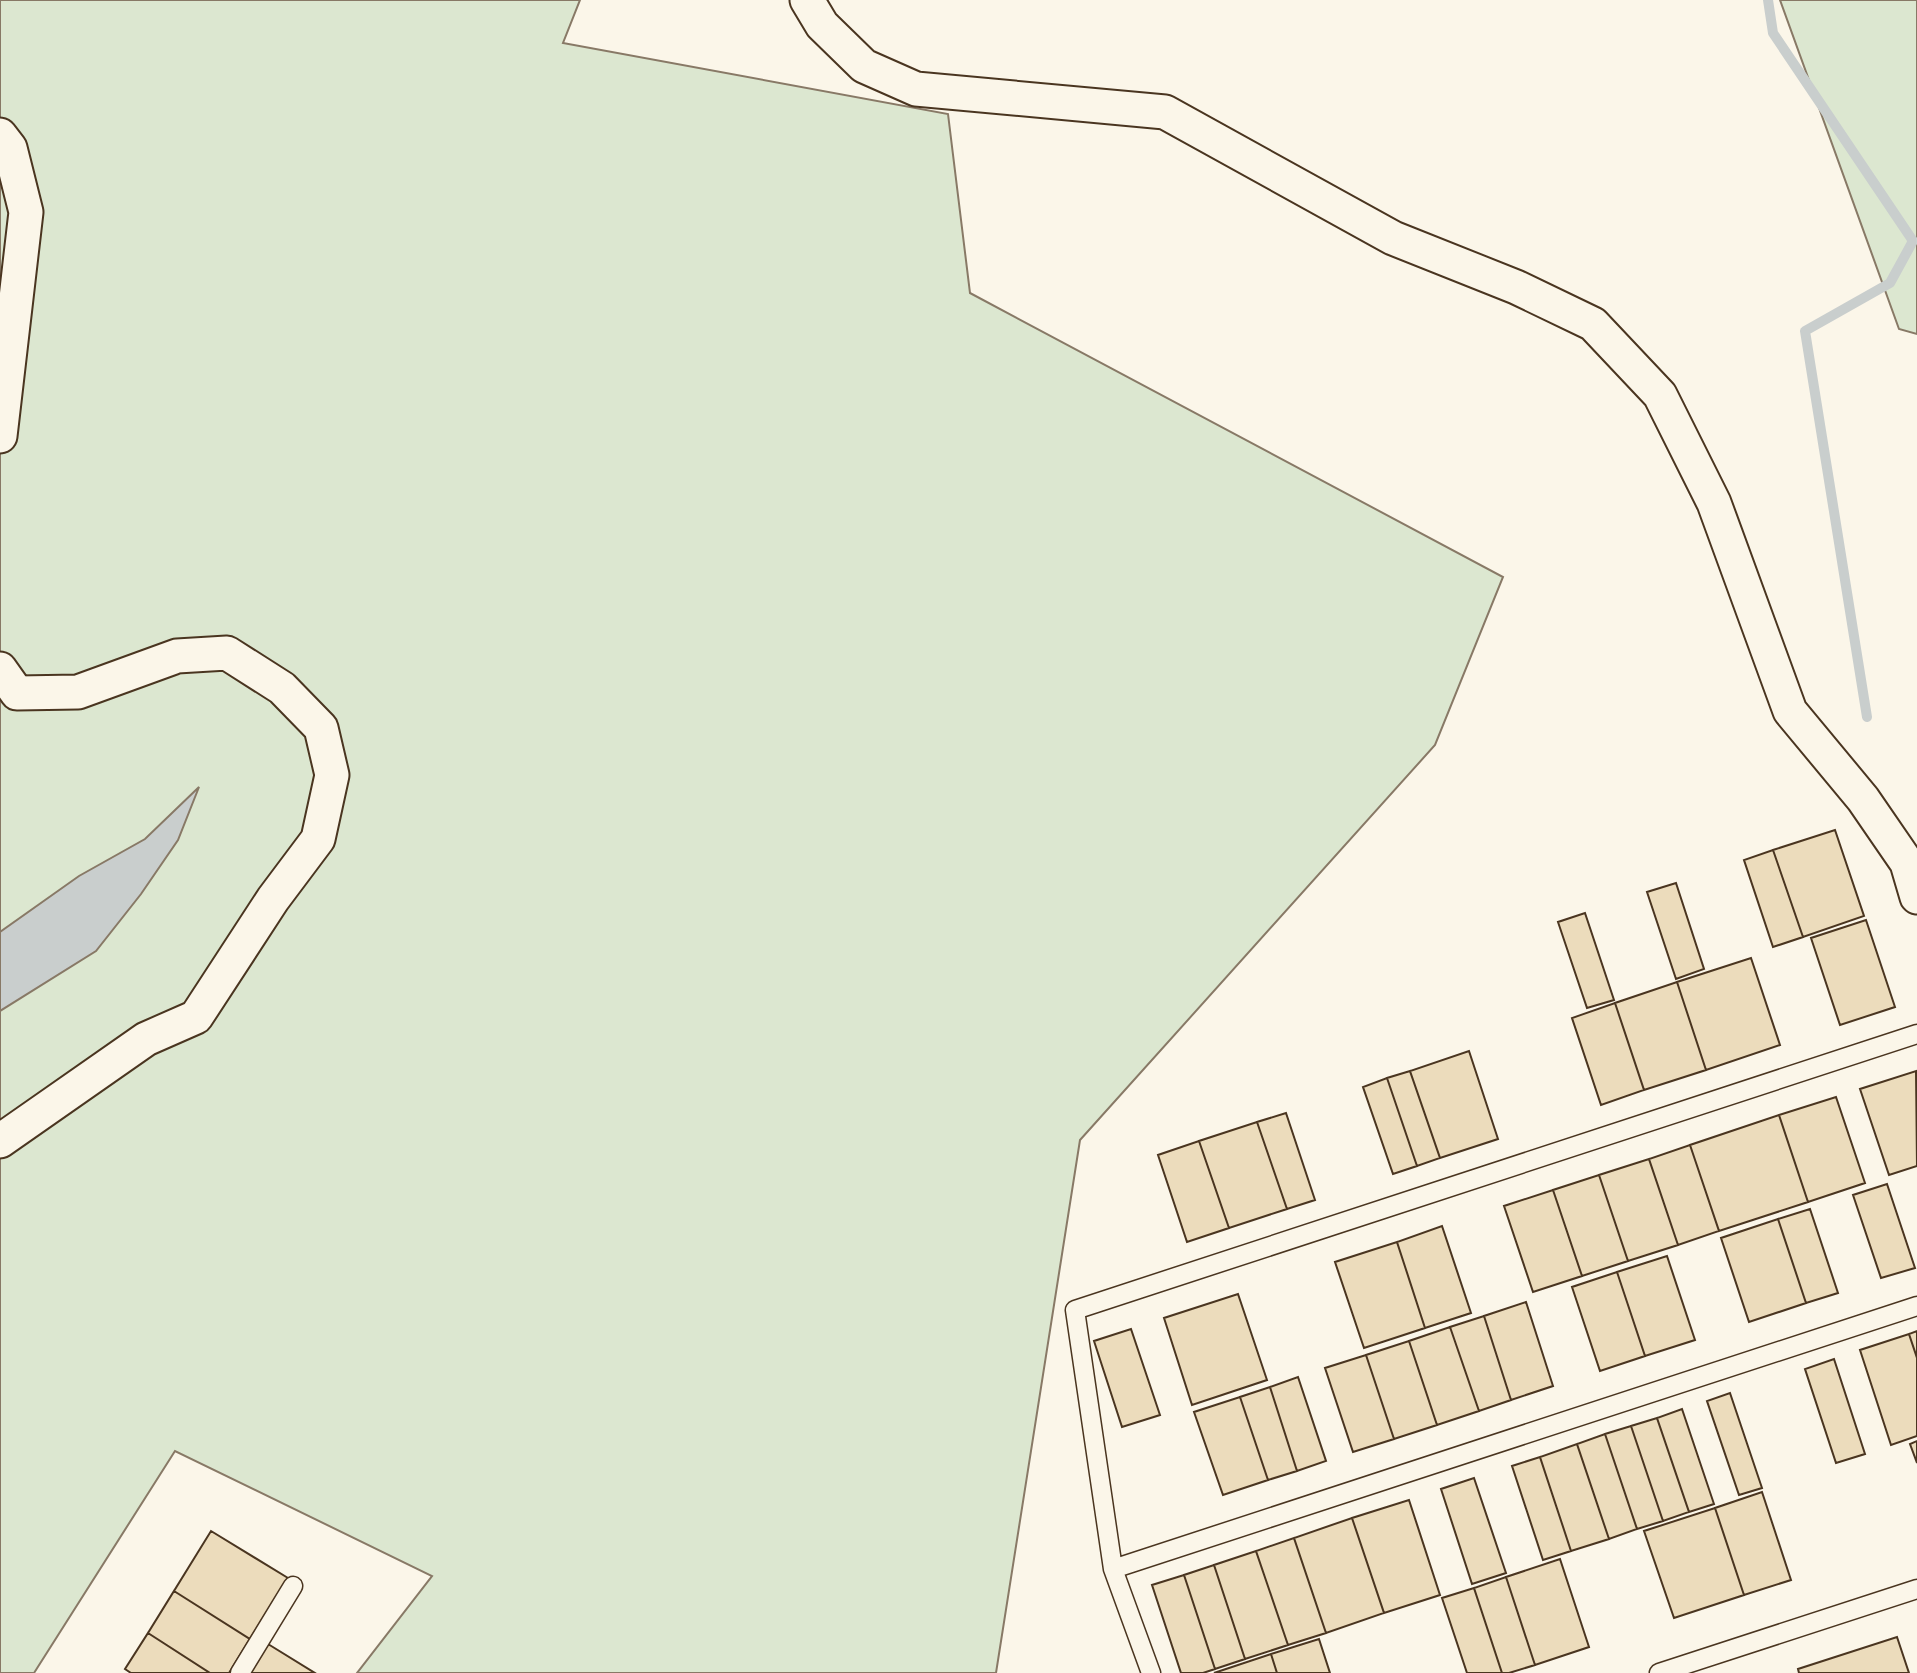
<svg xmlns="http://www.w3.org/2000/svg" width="1917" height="1673" viewBox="0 0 1917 1673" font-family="'Noto Sans',sans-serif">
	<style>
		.green { fill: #dce7d0; stroke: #887966; stroke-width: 2 }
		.water { fill: #c9cecd; stroke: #887966; stroke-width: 2 }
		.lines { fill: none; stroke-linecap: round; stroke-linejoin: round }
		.stream { stroke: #c9cecd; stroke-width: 10 }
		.building { fill: #ecdcbc; stroke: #4a3520; stroke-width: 2 }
		.service-casing { stroke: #4a3520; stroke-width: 21 }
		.minor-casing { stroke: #4a3520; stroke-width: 37 }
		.service { stroke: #fbf6e9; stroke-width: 18 }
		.minor { stroke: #fbf6e9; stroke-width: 33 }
	</style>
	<rect width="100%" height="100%" fill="#fbf6e9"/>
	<!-- green -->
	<path class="green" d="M0,0H580L563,43L948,114L970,293L1503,577L1435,745L1080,1140L996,1673H357L432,1576L175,1451L34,1673H0Z
		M1780,0H1917V334L1899,329Z"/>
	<!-- water -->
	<path class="water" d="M199,787L178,840L141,894L96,951L0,1011V932L79,876L145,839Z"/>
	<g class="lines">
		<!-- stream -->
		<path class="stream" d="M1768,0L1773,33L1913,241L1890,283L1805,331L1867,717"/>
	</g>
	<!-- building -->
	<path class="building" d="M1835,830L1864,916L1803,937L1773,850Z
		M1773,850L1803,937L1773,947L1744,860Z
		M1676,883L1704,969L1676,979L1647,892Z
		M1585,913L1614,1000L1587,1008L1558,922Z
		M1866,920L1895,1007L1840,1025L1811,938Z
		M1751,958L1780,1045L1706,1070L1677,982Z
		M1677,982L1706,1070L1644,1090L1615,1003Z
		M1615,1003L1644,1090L1601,1105L1572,1018Z
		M1469,1051L1498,1139L1440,1158L1410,1071Z
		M1410,1071L1440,1158L1417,1166L1387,1078Z
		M1916,1071L1917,1166L1889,1175L1860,1089Z
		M1387,1078L1417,1166L1393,1174L1363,1087Z
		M1836,1097L1865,1183L1808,1202L1779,1115Z
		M1286,1113L1315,1200L1287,1209L1257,1122Z
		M1779,1115L1808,1202L1719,1231L1690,1145Z
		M1257,1122L1287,1209L1229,1228L1199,1141Z
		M1199,1141L1229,1228L1187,1242L1158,1155Z
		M1690,1145L1719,1231L1678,1245L1649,1159Z
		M1649,1159L1678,1245L1628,1261L1599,1175Z
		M1599,1175L1628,1261L1582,1276L1553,1190Z
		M1887,1184L1915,1268L1881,1278L1853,1195Z
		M1553,1190L1582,1276L1533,1292L1504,1206Z
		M1810,1209L1838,1293L1806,1303L1778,1219Z
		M1778,1219L1806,1303L1749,1322L1721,1238Z
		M1442,1226L1471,1313L1425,1328L1397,1242Z
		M1397,1242L1425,1328L1364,1348L1335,1262Z
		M1667,1256L1695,1340L1645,1356L1617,1272Z
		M1617,1272L1645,1356L1600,1371L1572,1287Z
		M1238,1294L1267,1380L1192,1405L1164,1318Z
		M1526,1302L1553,1386L1511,1400L1484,1316Z
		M1484,1316L1511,1400L1479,1411L1450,1327Z
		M1450,1327L1479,1411L1437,1425L1409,1341Z
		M1131,1329L1160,1415L1122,1427L1094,1341Z
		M1917,1331V1358L1909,1334Z
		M1909,1334L1917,1358V1436L1891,1445L1860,1350Z
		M1409,1341L1437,1425L1394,1439L1366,1355Z
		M1366,1355L1394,1439L1353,1452L1325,1368Z
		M1834,1359L1865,1454L1836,1463L1805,1369Z
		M1298,1377L1326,1461L1297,1471L1270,1387Z
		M1270,1387L1297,1471L1268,1480L1240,1397Z
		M1730,1393L1762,1488L1739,1495L1707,1401Z
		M1240,1397L1268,1480L1223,1495L1194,1412Z
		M1682,1409L1714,1504L1689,1512L1657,1418Z
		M1657,1418L1689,1512L1663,1521L1631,1426Z
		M1631,1426L1663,1521L1637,1529L1605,1434Z
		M1605,1434L1637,1529L1609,1539L1577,1444Z
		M1917,1441V1463L1910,1444Z
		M1577,1444L1609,1539L1571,1551L1540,1457Z
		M1540,1457L1571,1551L1543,1560L1512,1466Z
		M1474,1478L1506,1573L1472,1584L1441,1489Z
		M1762,1492L1791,1580L1744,1595L1715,1508Z
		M1409,1500L1440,1595L1384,1613L1352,1518Z
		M1715,1508L1744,1595L1674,1618L1644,1531Z
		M1352,1518L1384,1613L1326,1633L1294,1538Z
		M211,1531L288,1578L250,1639L174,1591Z
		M1294,1538L1326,1633L1288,1645L1256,1551Z
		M1256,1551L1288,1645L1245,1659L1214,1565Z
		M1560,1559L1589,1647L1535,1665L1506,1577Z
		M1214,1565L1245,1659L1215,1669L1184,1575Z
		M1184,1575L1215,1669L1203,1673H1181L1152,1585Z
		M1506,1577L1535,1665L1509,1673H1502L1474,1588Z
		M1474,1588L1502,1673H1467L1442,1598Z
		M174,1591L250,1639L229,1673H210L148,1633Z
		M148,1633L210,1673H131L125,1669Z
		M1897,1637L1909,1673H1799L1798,1669Z
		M1319,1639L1330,1673H1277L1271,1654Z
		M268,1644L315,1673H250Z
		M1271,1654L1277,1673H1214Z"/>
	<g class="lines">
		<!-- service casing -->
		<g class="service-casing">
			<path id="service" d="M1113,1569L1917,1306
				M240,1673L293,1586
				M1151,1673L1113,1569L1075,1310L1917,1034
				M1659,1673L1917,1589"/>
		</g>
		<!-- minor casing -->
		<g class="minor-casing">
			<path id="minor" d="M807,0L822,25L864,66L916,89L1165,112L1393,238L1516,287L1593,324L1660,395L1714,503L1790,711L1863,799L1907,863L1917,897
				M0,135L10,148L26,212L0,436
				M0,669L17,693L78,692L177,656L227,653L282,688L321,728L332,775L318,839L273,899L196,1017L146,1039L0,1141"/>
		</g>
		<!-- service -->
		<use href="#service" class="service"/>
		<!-- minor -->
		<use href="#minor" class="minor"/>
	</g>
</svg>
